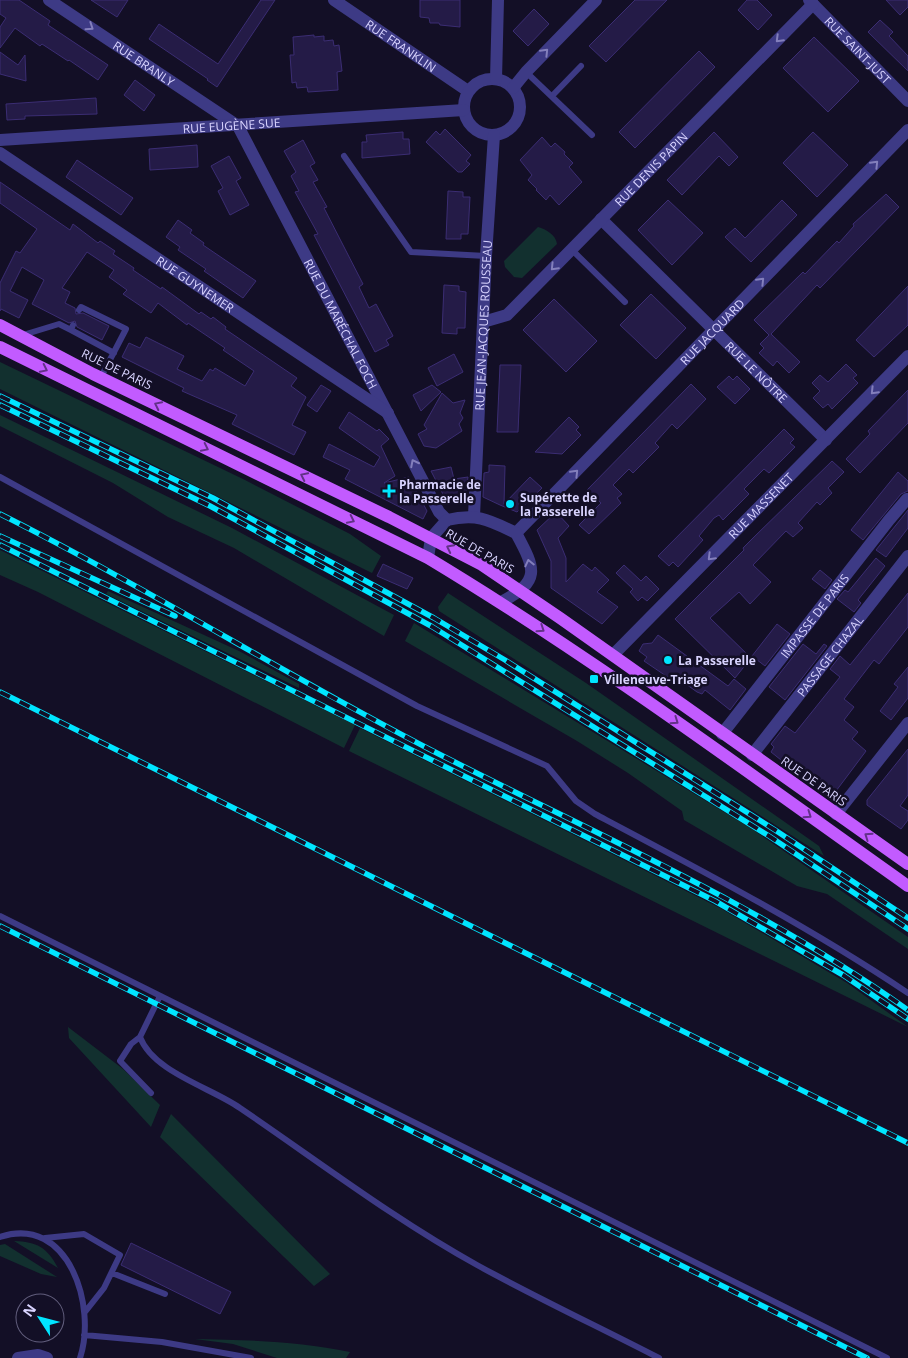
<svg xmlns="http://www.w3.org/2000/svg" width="908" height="1358" viewBox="0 0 908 1358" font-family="'Open Sans',sans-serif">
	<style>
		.green { fill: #12302f }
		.building { fill: #241b47; stroke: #3b2d73 }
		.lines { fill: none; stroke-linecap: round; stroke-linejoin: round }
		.lane { stroke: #3d3a85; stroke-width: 6 }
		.street { stroke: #3d3a85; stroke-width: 12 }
		.primary { stroke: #c25bff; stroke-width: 12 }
		.rail-casing { stroke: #00e5ff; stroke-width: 5.5 }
		.rail { stroke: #130f26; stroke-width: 4; stroke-dasharray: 11; stroke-linecap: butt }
		.oneway { stroke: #837fbc }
		.oneway2 { stroke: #623188 }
		.poi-dot { fill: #00e5ff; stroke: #130f26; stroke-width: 2 }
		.labels { text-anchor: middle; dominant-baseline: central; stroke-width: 5; stroke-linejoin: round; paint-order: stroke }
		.street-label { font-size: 12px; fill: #d9d4ff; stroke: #130f26 }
		.poi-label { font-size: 12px; font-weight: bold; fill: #d9d4ff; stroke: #130f26; text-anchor: start }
	</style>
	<rect width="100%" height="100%" fill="#130f26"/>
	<!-- green -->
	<path class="green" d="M538,227C546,229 556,235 557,244L522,278L514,277L505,267L504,261Z
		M0,362L245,480L350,534L381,556L372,573L0,389Z
		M0,415L232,528L394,615L384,636L234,548L168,517L113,483L0,426Z
		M0,550L355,725L344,748L38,592L0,575Z
		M108,591L239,651L299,684V688L106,594Z
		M448,593L586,683L819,846L824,856L439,611L438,607Z
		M414,623L752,829L908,937V949L827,894L797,886L684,820L682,811L628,773L577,741L405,641Z
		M360,728L720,908L847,983L908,1027L349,751Z
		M68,1027L123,1069L160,1105L151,1127L69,1038Z
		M171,1114L330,1274L314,1286L160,1137Z
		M14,1241C37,1242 47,1247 58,1268Z
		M5,1244L57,1277L41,1274L0,1256V1245Z
		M195,1339C247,1340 299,1341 350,1352L346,1358H277L233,1344Z"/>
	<!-- building -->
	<path class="building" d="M0,0H19L50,21L48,25L108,65L98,80L69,60L68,61L42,44L40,46L15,28L0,48V27L6,18L0,14Z
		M91,0H128L117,17Z
		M261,0H275L217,87L207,80L208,79L149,39L159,24L218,64Z
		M420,0H460V27L440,25L439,23H430L429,18L420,17Z
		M635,0H667L606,62L589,46Z
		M747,0H757L772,15L758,30L738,10Z
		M886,0H908V7L900,15Z
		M534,9L549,24L528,46L513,31Z
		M880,20L893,32L889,36L908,56V71L868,32Z
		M314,35V37L324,36V41L333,40L334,46L339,45L342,71L337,72L338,90L308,92L307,87L297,88L296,82L292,83L290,55H294L293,37Z
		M814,37L859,81L828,112L783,68Z
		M699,51L715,67L635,148L619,132Z
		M0,52L18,65L25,55L26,81L0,74Z
		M135,80L155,95L144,111L124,95Z
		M96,98L97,114L25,116V119L7,120L6,104Z
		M445,129L471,155L466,161L470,164L462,172H458L426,142L436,131L440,135Z
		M403,132V139H409L410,154L362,158V142H367L366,135Z
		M714,132L738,157L729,166L719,156L682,195L667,180Z
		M813,132L848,165L817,197L783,163Z
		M542,137L551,147L555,143L565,152L564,154L573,163L569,167L582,182L559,205L550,195L546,200L536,190L537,189L528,180L532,175L520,160Z
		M303,140L315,163L310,166L318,180L313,182L327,207L324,208L363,284L359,287L369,308L376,304L393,336L386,340L389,345L375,352L314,235L318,234L295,192L299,191L291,176L296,172L284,151Z
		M197,145L198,167L150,170L149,149Z
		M229,156L241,178L236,181L249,205L230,215L218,191L223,188L211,166Z
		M77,160L133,198L121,215L66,177Z
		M0,182L70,230L73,224L98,243L100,241L115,251L113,254L134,268L133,270L161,289L162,287L199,314L201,312L211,319L213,317L226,327L225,329L297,378L291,386L306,397L292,425L306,432L294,455L232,424L237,415L182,391L184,388L122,357L129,343L140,348L146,337L184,356L177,369L202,381L210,369L213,371L215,368L245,386L254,371L223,350L225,348L188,323L187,325L158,303L151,313L123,294L127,290L109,277L114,270L87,252L62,288L70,292L65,303L75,308L76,314L83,313L109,326L102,340L77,327L75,321L69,323L32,304L44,280L22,267L10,291L28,300L19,318L1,309L0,311V283L16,251L20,253L37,229L0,203Z
		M448,191L463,192V197H470L468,234H461V239H446Z
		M886,194L899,207L820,288L817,285L771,334L800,362L789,373L777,361L773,366L759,353L764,348L760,344L769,335L754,320L803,272L805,274L837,241L839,243L854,226L853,224Z
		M668,200L703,233L672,265L638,230Z
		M782,200L797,215L751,262L725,237L735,228L745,238Z
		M178,220L192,230L190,233L204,243L203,245L256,281L243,298L204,271L206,269L178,250L180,247L166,237Z
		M444,285L459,286V291L466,292L465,328H457V334L442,333Z
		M908,286V325L874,357L856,340Z
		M651,294L686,328L656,359L620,325Z
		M554,299L597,341L566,372L523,330Z
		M454,354L463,372L437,386L428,368Z
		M846,364L857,375L853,378L858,383L832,409L828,404L823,408L813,398L820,391L812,383L820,375L828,382Z
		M500,365H521L518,432H497Z
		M729,376L733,380L737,376L750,389L735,404L717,387Z
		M691,384L706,399L677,429L672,424L655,443L659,447L633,473L629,469L613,485L622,494L617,498L621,503L589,534L579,525L601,503L587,490Z
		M321,385L331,391L317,412L307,405Z
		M432,385L441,392L421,411L413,395Z
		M908,390V423L860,473L846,459L870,434L868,431Z
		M442,393L453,403L465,400L460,413L463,418L459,424L462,431L436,448L424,446L418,434L427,429L424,425Z
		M349,412L377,431L379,429L389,439L381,446L395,476L384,483L409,477L427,511L423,519L345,479L350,470L323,457L329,444L374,467L380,457L339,428Z
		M569,417L579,427L576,430L581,435L562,454L535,452Z
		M784,429L794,439L790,443L795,447L769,473L764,469L744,489L749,494L723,520L719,515L714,518L699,536L703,540L678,567L673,562L669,566L658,556Z
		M832,461L844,472L828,488L832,493L820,505L817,502L798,523L803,528L793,537L786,531L753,565L771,582L750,604L739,592L710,618L751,658L735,678L675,619L744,550L743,548L754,537Z
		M489,465L505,466L504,504L530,477L542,488L517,512L500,505L483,497L484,473L489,472Z
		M451,467L454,479L468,477L467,489L465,500L448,504L431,471Z
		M898,472L908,481V491L901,494L863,540L851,530Z
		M908,510V528L886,557L876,550Z
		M556,512L569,526L558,538L566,558V582L583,564L592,571L595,567L609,580L597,592L618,607L602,624L551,588V561L537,530Z
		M876,558L885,566L858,600L861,603L854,612L837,599L845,590L848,592Z
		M383,564L413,578L407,589L377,576Z
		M624,565L641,581L646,576L659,589L647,601L642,597L638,601L630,592L633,589L616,573Z
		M820,570L832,580L825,589L812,579Z
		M908,593V627L879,664L874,660L844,699L854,707L844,720L858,732L852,739L866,751L836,791L796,762L786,764L771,752L774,747L771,744L785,726L795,733L840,677L830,669L840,656L850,665Z
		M777,624L790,634L765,666L752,656Z
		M658,635L728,686L734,679L746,689L730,710L705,690L702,694L697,692L672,674L669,678L644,661L647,657L639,651L643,644L652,643Z
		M803,644L816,654L824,644L827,646L785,700L769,687Z
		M908,667V698L891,720L880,711L898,687L894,684Z
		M908,749V795L900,806L908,811V820L901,829L867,805V800Z
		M131,1243L231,1292L220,1314L121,1265Z"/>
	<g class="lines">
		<!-- lane -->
		<path class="lane" d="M526,72L592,135
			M552,96L581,66
			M344,156L411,252L486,256
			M571,249L625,302
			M79,310L81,307L126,329L101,377
			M71,330L114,353
			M23,335L59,324L71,330L73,325
			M0,477L417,706L547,766L576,801L595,814C701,870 808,926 908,993
			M0,916L887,1358
			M160,996L140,1037C153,1072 212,1088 240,1108C318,1161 394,1219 477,1265C537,1298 599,1327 659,1358
			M140,1037L131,1044L120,1061L151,1093
			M0,1237C69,1214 97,1307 80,1358
			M45,1238L84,1234L120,1255L104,1288L85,1312
			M112,1273L165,1294
			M84,1335L162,1342L251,1358"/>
		<!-- street -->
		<g class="street">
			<path id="s1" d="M49,0L238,126L439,512L447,520"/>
			<path id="s2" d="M334,0L468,91"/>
			<path id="s3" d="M809,0L908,101"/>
			<circle cx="492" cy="107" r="28"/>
			<path d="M496,79L498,0"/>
			<path d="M513,88L526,72L596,0"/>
			<path id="s4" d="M0,140L464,110"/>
			<path id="s5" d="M0,153L388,413"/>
			<path id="s6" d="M601,219L826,440"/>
			<path id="s7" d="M483,322L507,315L813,4"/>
			<path id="s8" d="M474,516L486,256L494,135"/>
			<path id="s9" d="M516,533L908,130"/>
			<path d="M428,558L431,538L447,520C477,513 489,520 516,533C536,570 541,581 501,602"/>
			<path id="s10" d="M613,655L908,356"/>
			<path id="s11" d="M722,734L889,520L907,499L908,500"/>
			<path id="s12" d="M752,755L908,556"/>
			<path d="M836,814L908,723"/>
			<path d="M18,1358L38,1355L47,1358"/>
		</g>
		<!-- primary -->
		<path class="primary" d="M0,325L93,374L389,517L482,565L560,618L908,864
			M0,347L428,558C594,658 750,774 908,886"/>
		<!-- rail casing -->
		<g class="rail-casing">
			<path id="rail" d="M0,396L213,498L434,618L505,660L775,830L908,918
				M0,405L210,506L431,626L769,836L908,929
				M0,514C146,587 284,674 429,749C591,832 759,904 908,1010
				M0,536L175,616
				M0,545L715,901L843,975L908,1019
				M0,692L908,1143
				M0,926L867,1358"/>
		</g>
		<!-- rail -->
		<use href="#rail" class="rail"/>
	</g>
	<!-- one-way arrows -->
	<defs><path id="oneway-chevron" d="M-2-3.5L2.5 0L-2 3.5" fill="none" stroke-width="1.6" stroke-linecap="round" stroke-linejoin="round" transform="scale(1.25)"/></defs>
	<g class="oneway">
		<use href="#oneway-chevron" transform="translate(90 27) rotate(34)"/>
		<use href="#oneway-chevron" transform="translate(779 39) rotate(135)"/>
		<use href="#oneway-chevron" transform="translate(545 52) rotate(-46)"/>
		<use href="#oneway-chevron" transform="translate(875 164) rotate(-46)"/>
		<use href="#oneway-chevron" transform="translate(554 267) rotate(134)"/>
		<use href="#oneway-chevron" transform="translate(761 281) rotate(-46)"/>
		<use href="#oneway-chevron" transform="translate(874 391) rotate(134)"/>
		<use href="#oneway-chevron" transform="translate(414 463) rotate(-117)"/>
		<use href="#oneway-chevron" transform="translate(575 473) rotate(-46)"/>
		<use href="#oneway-chevron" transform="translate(711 557) rotate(135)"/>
		<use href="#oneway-chevron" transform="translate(529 563) rotate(-103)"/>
	</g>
	<g class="oneway2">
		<use href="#oneway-chevron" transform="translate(44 369) rotate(26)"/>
		<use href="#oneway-chevron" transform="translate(158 405) rotate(-154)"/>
		<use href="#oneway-chevron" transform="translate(205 448) rotate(26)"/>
		<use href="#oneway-chevron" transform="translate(304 476) rotate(-154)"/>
		<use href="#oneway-chevron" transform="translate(351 520) rotate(26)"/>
		<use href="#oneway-chevron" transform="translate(450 548) rotate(-153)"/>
		<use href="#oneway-chevron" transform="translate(541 629) rotate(34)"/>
		<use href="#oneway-chevron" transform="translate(675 721) rotate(35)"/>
		<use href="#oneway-chevron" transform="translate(808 815) rotate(35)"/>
		<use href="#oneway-chevron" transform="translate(868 836) rotate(-145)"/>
	</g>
	<!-- markers -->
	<g class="poi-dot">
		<path d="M386.5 483.5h5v5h5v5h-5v5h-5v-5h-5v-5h5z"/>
		<circle cx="510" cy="504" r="5"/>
		<circle cx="668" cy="660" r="5"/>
		<rect x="589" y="674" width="10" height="10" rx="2.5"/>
	</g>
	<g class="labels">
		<!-- street labels -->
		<g class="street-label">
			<text stroke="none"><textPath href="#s2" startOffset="81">RUE FRANKLIN</textPath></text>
			<text stroke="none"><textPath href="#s3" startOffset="70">RUE SAINT-JUST</textPath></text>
			<text stroke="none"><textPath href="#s1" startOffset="114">RUE BRANLY</textPath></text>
			<text stroke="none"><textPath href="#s4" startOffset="232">RUE EUGÈNE SUE</textPath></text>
			<text stroke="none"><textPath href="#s7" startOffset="230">RUE DENIS PAPIN</textPath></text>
			<text stroke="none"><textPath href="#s5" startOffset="235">RUE GUYNEMER</textPath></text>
			<text stroke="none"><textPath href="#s1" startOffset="450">RUE DU MARÉCHAL FOCH</textPath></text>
			<text stroke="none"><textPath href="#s8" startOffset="191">RUE JEAN-JACQUES ROUSSEAU</textPath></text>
			<text stroke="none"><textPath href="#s9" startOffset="281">RUE JACQUARD</textPath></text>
			<text transform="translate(117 369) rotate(26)">RUE DE PARIS</text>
			<text stroke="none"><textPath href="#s6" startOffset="218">RUE LE NÔTRE</textPath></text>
			<text stroke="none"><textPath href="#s10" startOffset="210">RUE MASSENET</textPath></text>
			<text transform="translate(480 551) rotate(30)">RUE DE PARIS</text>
			<text stroke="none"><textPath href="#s11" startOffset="150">IMPASSE DE PARIS</textPath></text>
			<text stroke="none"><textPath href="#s12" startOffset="126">PASSAGE CHAZAL</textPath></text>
			<text transform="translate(814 781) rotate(35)">RUE DE PARIS</text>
		</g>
		<!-- poi labels -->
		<g class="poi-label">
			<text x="399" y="484">Pharmacie de<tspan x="399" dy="14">la Passerelle</tspan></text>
			<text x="520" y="497">Supérette de<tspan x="520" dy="14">la Passerelle</tspan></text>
			<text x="678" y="660">La Passerelle</text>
			<text x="604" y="679">Villeneuve-Triage</text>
		</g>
	</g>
	<!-- north arrow -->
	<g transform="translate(40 1318) rotate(306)"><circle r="24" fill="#130f26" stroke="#625e7d"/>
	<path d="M0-4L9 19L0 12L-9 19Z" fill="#00e5ff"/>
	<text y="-8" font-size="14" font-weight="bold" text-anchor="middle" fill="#d9d4ff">N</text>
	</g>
</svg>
